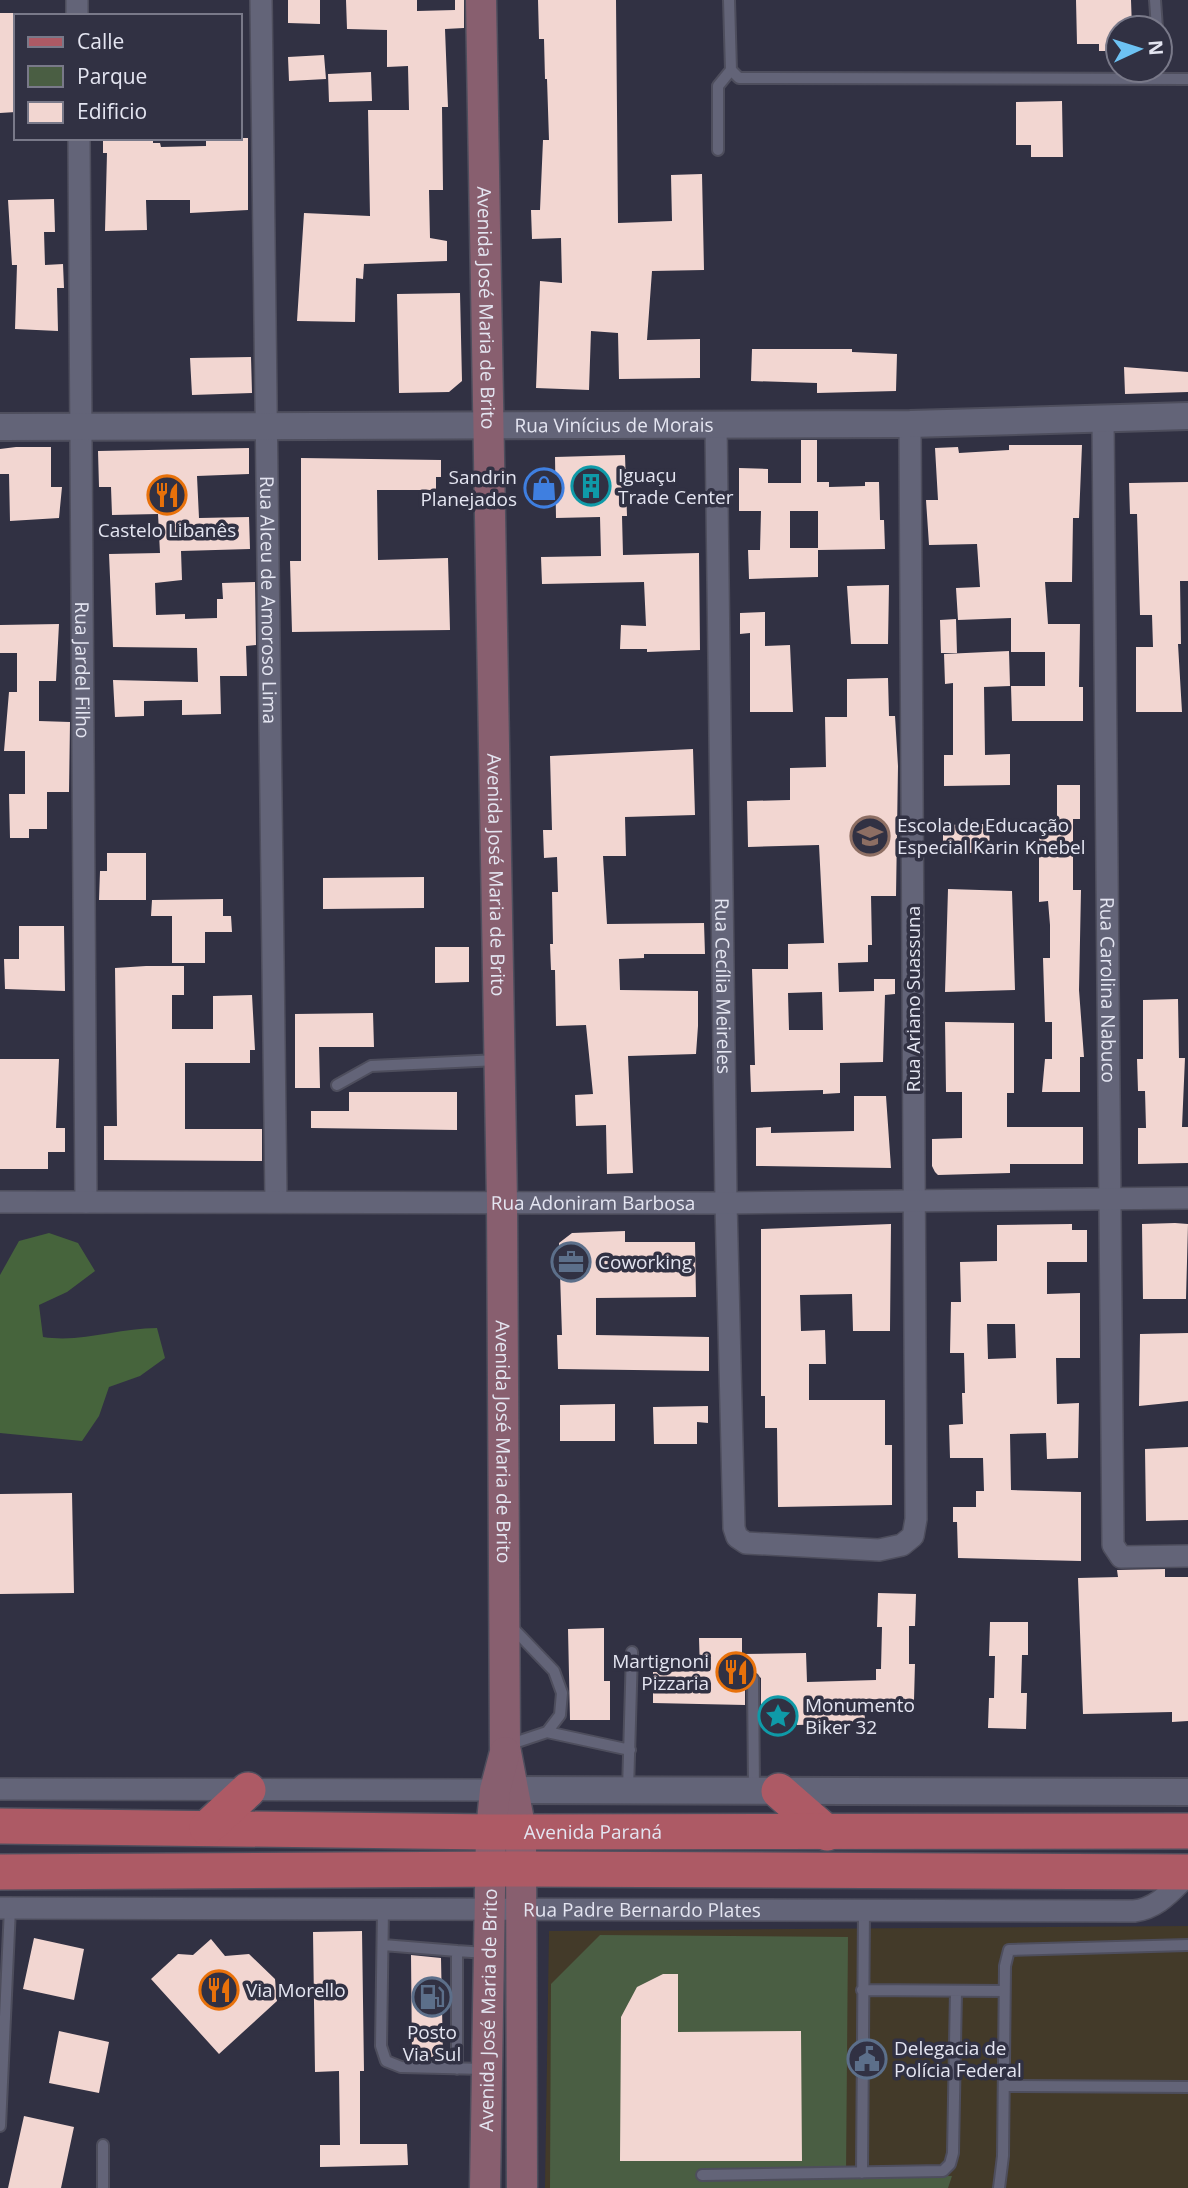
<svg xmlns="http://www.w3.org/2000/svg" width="1188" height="2188" viewBox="0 0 1188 2188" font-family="'Open Sans',sans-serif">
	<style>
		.commercial { fill: #433a29 }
		.green { fill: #4a5e43 }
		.forest { fill: #46643c }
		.building { fill: #f2d6d1; fill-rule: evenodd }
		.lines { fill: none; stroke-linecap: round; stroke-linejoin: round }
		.service-casing { stroke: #4e4e5d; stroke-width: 14 }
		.minor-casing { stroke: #4e4e5d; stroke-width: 24 }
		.tertiary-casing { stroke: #4e4e5d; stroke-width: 30 }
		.secondary-casing { stroke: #4e4e5d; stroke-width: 33 }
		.primary-casing { stroke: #4e4e5d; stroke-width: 38 }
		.service { stroke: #636478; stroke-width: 10 }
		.minor { stroke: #636478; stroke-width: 21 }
		.tertiary { stroke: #636478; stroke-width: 26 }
		.secondary { stroke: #885f6f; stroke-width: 30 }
		.primary { stroke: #ad5a65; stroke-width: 35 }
		.labels { text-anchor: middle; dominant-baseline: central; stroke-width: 7; stroke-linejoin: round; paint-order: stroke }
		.street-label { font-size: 19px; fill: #e4e5f1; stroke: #313143 }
		.poi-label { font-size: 19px; fill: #e4e5f1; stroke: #313143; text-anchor: start }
	</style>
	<rect width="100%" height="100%" fill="#313143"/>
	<!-- commercial -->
	<path class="commercial" d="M1188,1926V2188H545L549,1931Z"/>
	<!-- green -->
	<path class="green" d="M600,1935L848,1937L846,2177L952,2176L948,2188H550L551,1984Z"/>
	<!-- forest -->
	<path class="forest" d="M49,1233L78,1243L95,1271L67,1292L39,1305L43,1337C82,1343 118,1328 157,1328L165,1358L140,1376L109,1387L99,1416L82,1441L0,1433V1275L19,1241Z"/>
	<!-- building -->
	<path class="building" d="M288,0H320V24L288,23Z
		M346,0H417V11L455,10V0H464V28L445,29L448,107H442L443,190H429L430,238L447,241V261L364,264L363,279L356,278L355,322L297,321L304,213L370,216L368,110H409L408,66L387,67V30L347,29Z
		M538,0H616L618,223L672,221L671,175L702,174L704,270L652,271L647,340L700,339V378L619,379L618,333L591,331L589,390L536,388L540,281L562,283L561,238L532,239L531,210H540L543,140H549L547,79H545L544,39H539Z
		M1076,0H1131L1132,28H1118V51H1099V44H1077Z
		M0,13H16V112L0,113Z
		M324,55L326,79L289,81L288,57Z
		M371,72L372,101L329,102L328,74Z
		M1062,101L1063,157H1031V145H1016V102Z
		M103,138H153V143H160L161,147L206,146V138H248V210L190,213V200H146L147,230L105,231L107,153H103Z
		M54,199L55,232H44L45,265L63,264L64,288H57L58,331L15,329L17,265H12L8,200Z
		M460,293L462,381L449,392L399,393L397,294Z
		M752,349H852V352L897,354L896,391L817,393V383L751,381Z
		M251,357L252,393L192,395L190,358Z
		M1124,367L1188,372V392L1125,394Z
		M801,440H817V482H829V487L865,486V482H879L880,520H884L885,549L818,550V511H790V548H818V577L749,579L748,550H760L761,511H739V468L768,469V483H801Z
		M1009,445H1082L1079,518H1073L1072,582H1045L1048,624H1080L1079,687H1083V721H1012L1011,686H1045V652H1011V618L958,620L956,588L980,587L977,544L929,545L926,500H938L935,448L958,447L959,453L1009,450Z
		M16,447H51V487H62L59,518L10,521L9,474H0V449Z
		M249,448V474L197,476L199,518L249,517L250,549L181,551L182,580L155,583L156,615L185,614V619L217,618V599H223L222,583L255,582L256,645L246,646L247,676H220L221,714L182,715V700L144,701V716L115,717L113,680L198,682L197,648L113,647L109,554L160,553L158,514L112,515L111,487H99L98,451Z
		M625,455L627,516H622L623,555L699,553L700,650L647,652V649H620L621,625L646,626L644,582L542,584L541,557L601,556L600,517L556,518L555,457Z
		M301,458L441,460V477H436V490H377L378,560L448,558L450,630L292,632L290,561H301Z
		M1188,482V581H1180L1181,644H1178L1182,712H1136V647H1153L1152,615H1140L1137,514H1130L1129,483Z
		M889,585L888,644H851L847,586Z
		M765,612V646L790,645L793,712H750V633L740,634V613Z
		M956,619L957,653H941L940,620Z
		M59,624L56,681H39V721L70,722L69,792H47V829H29V838H10L9,794H25V751H4L9,692H17V653H0V625Z
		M1009,651L1010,686L984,687L985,755L1010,754V785L944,786V755H953V683L945,684L944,654Z
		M888,678L889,716H895L898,766L896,896H871L872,945H868V962L838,963L839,992L874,991V979H895V994L885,995L883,1062L840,1063V1093L823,1094V1090L751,1092L750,1065H755L752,969H788V944L824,943L819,845L748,847L747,801L790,800V768L826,767L825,717H847V679ZM822,992L823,1030H789L788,993Z
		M693,749L695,815L625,817L626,856H603L607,924L704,923L705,954H644V958L619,959L620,990L698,991V1026L696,1054L628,1056L633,1173L607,1174L606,1125L576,1126L575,1095L593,1094L586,1025L556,1026L555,970H551L550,944H553L552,892H558L557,857L544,858L543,830H552L550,756Z
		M1057,785H1080V819H1073V890H1081L1079,990L1084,1057H1080V1092H1042L1045,1059H1052V1022H1045L1043,958H1050V925L1048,901L1039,902V822H1057Z
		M989,824L990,853H943V825Z
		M107,853H146V900H99L100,871H107Z
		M424,877V908L323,909V878Z
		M948,889L1012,891L1015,990L945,992Z
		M223,899V916H231L232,932H205V963H172V916H151L152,900Z
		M19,926H64L65,991L5,989L4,959H19Z
		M435,947H469V982L435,983Z
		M146,966H184V995H172V1029H213V996L252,995L255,1050H250V1063H185V1129H262V1161L104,1160V1126H117L115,968Z
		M1178,999L1179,1058H1185L1182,1127H1188V1163L1138,1164V1128H1146L1145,1091H1138L1137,1059H1143V1000Z
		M373,1013L374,1047H319L320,1088H295V1014Z
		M945,1022L1014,1023V1093H1007V1127H1083V1164H1010V1173L938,1175L935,1172L932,1166V1139L962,1138V1092H946Z
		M0,1059H59L56,1128H65V1152H48V1169H0Z
		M349,1092H457V1130L311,1128V1111H349Z
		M854,1096H886L891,1168L756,1166V1128L771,1127V1133L854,1131Z
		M1175,1223L1188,1224L1186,1299H1143L1142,1224Z
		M891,1224L890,1331H853L852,1294L800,1295L801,1331L825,1330L826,1364H809V1400H885V1445H892V1505L778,1507L777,1428H765V1396H761V1229Z
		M1072,1224V1230H1087V1262H1047V1294L1080,1293V1358H1056L1057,1404L1079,1403L1078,1458L1047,1459L1046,1433L1010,1434L1011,1490L1081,1492V1561L958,1558L957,1522H953V1507H976V1491H984L983,1458H950L949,1425L963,1424L962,1393H965L964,1353H950L951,1302H961L960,1262L997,1261V1225ZM987,1324H1015L1016,1358L988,1359Z
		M625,1231V1242H695L696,1297L596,1298V1335L709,1337V1371L558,1369L557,1335H562L559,1243L572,1233Z
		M1188,1333V1401L1139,1406L1140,1334Z
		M615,1404V1441H560V1405Z
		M708,1406V1423L697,1422V1444H654L653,1407Z
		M1188,1447V1520L1146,1521L1145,1449Z
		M72,1493L74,1593L0,1594V1494Z
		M1165,1569V1577H1188V1721L1172,1722V1712L1083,1714L1078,1578L1118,1577L1117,1570Z
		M878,1593L916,1594L915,1626H909V1664H915L914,1700L864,1699L865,1723L797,1725L796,1706L761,1705V1678L752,1671L745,1678V1705L653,1703V1672L700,1671L699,1638H742V1654L806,1653L807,1682L876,1680V1669H881L882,1627H877Z
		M990,1622H1028V1655H1022L1021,1693H1027L1026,1729L988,1728L989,1698H994L995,1656H989Z
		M604,1628V1681H610V1720H570L568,1629Z
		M362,1931L364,2071H360V2144H407L408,2165L320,2167V2145H340L339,2071L315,2072L313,1932Z
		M34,1938L84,1949L74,2000L23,1989Z
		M211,1939L225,1956L249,1954L275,1979L277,2001L219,2054L151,1979L178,1954L193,1955Z
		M411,1955L441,1958L443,2057H412Z
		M663,1974H678V2032L801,2031L802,2161H620L621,2017L637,1987Z
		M59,2031L109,2042L99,2093L49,2083Z
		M24,2116L74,2127L61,2188H8Z"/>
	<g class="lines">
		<!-- service casing -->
		<g class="service-casing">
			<path id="service" d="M729,0L731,70L739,78L1188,79
				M1155,0L1157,28
				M718,150V86L731,70
				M337,1085L371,1066L498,1060
				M753,1679L754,1790
				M547,1732L630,1750
				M508,1745L547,1732L560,1715L562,1693L554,1671L509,1624
				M628,1790L632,1652
				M383,1909L381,2046L386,2061L401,2067L485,2069
				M383,1945L457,1951
				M862,1990L1004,1991
				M457,2069V1951L486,1953
				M1005,2086L1188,2087
				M0,2126L10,1908
				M862,2173L864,1910
				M702,2175L943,2171L950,2164L953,2153L956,1991
				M103,2188V2145
				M999,2188L1003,2156L1005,1966L1009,1950L1188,1945"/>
		</g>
		<!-- minor casing -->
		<g class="minor-casing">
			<g id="minor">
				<path d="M77,0V16"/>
				<path id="s1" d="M261,0L276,1201"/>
				<path id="s2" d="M79,138L86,1202"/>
				<path id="s3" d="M1103,420L1113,1545L1121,1557L1188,1556"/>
				<path id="s4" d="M716,424L726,1203L734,1528L737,1537L746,1543L879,1550L902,1545L913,1536L916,1519L910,424"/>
				<path id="s5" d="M0,1202L726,1203L1188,1198"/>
				<path d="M0,1789L495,1790"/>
				<path id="s6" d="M0,1908L1134,1911C1158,1908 1171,1891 1188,1875"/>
			</g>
		</g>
		<!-- tertiary casing -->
		<g class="tertiary-casing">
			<g id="tertiary">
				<path id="s7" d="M0,427L910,424L1188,416"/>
				<path d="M495,1790L1188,1792"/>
			</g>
		</g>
		<!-- secondary casing -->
		<g class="secondary-casing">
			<g id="secondary">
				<path id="s8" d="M481,0L502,1202L505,1747L521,1831L522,2188"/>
				<path id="s9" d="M485,2188L491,1832L495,1790L505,1752"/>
			</g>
		</g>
		<!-- primary casing -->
		<g class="primary-casing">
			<g id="primary">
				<path d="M779,1791L827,1833"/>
				<path id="s10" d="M0,1826L491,1832L1188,1831"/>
				<path d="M207,1828L248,1790"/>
				<path d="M0,1872L521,1869L1188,1872"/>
			</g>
		</g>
		<!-- service -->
		<use href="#service" class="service"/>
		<!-- minor -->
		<use href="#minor" class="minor"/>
		<!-- tertiary -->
		<use href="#tertiary" class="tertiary"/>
		<!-- secondary -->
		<use href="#secondary" class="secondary"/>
		<!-- primary -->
		<use href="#primary" class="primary"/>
	</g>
	<!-- icons -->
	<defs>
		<g id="building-ring" transform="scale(2.0125)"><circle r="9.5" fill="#313143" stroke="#0f9aa8" stroke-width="1.5"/><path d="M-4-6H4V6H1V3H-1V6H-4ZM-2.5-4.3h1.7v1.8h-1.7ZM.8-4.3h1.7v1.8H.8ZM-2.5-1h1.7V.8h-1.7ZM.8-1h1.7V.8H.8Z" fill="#0f9aa8"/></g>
		<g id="shop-ring" transform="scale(2.0125)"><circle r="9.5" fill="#313143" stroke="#3f7fe0" stroke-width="1.5"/><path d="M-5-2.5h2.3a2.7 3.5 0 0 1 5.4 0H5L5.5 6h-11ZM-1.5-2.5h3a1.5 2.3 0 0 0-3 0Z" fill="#3f7fe0"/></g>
		<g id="restaurant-ring" transform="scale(2.0125)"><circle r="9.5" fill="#313143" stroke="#e8710a" stroke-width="1.5"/><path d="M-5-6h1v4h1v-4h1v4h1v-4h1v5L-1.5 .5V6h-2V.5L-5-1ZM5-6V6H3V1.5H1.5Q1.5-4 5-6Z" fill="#e8710a"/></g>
		<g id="school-ring" transform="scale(2.0125)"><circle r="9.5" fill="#313143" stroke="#8d6e63" stroke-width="1.5"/><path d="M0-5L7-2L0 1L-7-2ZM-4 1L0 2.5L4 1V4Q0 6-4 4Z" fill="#8d6e63"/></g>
		<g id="office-ring" transform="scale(2.0125)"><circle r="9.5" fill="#313143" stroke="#5c6f8a" stroke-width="1.5"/><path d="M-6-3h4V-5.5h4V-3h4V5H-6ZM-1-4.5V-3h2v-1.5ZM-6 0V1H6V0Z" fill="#5c6f8a"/></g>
		<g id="sight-ring" transform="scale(2.0125)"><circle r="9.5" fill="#313143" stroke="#0f9aa8" stroke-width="1.5"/><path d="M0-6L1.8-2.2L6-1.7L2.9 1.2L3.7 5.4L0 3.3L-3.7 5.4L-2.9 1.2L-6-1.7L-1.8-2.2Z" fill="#0f9aa8"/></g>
		<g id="fuel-ring" transform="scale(2.0125)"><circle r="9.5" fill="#313143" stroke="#5c6f8a" stroke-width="1.5"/><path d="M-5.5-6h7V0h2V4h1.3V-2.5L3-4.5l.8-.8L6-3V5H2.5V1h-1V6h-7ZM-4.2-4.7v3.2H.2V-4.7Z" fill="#5c6f8a"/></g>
		<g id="civic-ring" transform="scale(2.0125)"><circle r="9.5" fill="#313143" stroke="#5c6f8a" stroke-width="1.5"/><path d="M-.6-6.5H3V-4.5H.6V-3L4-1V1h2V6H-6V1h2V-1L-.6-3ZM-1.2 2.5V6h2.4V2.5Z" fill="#5c6f8a"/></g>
	</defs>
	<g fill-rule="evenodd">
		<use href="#building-ring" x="591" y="486"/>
		<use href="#shop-ring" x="544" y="488"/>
		<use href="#restaurant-ring" x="167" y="495"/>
		<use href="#school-ring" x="870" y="836"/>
		<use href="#office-ring" x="571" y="1262"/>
		<use href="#restaurant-ring" x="736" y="1672"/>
		<use href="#sight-ring" x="778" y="1716"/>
		<use href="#restaurant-ring" x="219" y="1990"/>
		<use href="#fuel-ring" x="432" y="1997"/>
		<use href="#civic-ring" x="867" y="2059"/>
	</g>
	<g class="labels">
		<!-- street labels -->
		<g class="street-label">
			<text stroke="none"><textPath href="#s8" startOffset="308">Avenida José Maria de Brito</textPath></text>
			<text stroke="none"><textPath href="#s7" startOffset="614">Rua Vinícius de Morais</textPath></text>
			<text stroke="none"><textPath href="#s1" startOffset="600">Rua Alceu de Amoroso Lima</textPath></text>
			<text stroke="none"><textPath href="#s2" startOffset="532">Rua Jardel Filho</textPath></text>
			<text stroke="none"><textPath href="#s8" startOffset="875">Avenida José Maria de Brito</textPath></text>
			<text stroke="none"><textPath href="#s4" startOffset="562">Rua Cecília Meireles</textPath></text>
			<text stroke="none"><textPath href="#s3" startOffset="570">Rua Carolina Nabuco</textPath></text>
			<text transform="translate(913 999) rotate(-90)">Rua Ariano Suassuna</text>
			<text stroke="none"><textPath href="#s5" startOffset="593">Rua Adoniram Barbosa</textPath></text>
			<text stroke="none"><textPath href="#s8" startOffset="1442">Avenida José Maria de Brito</textPath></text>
			<text stroke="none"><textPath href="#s10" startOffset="593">Avenida Paraná</textPath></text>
			<text stroke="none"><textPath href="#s6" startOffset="642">Rua Padre Bernardo Plates</textPath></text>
			<text stroke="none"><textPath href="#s9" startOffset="178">Avenida José Maria de Brito</textPath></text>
		</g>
		<!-- poi labels -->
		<g class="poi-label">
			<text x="618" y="475">Iguaçu<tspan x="618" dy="22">Trade Center</tspan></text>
			<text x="517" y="477" text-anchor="end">Sandrin<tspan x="517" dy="22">Planejados</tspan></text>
			<text x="167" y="530" text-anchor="middle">Castelo Libanês</text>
			<text x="897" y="825">Escola de Educação<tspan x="897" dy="22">Especial Karin Knebel</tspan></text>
			<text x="598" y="1262">Coworking</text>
			<text x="709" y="1661" text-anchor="end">Martignoni<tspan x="709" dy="22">Pizzaria</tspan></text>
			<text x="805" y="1705">Monumento<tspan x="805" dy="22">Biker 32</tspan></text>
			<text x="246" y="1990">Via Morello</text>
			<text x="432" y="2032" text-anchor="middle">Posto<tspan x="432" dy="22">Via Sul</tspan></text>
			<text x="894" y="2048">Delegacia de<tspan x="894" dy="22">Polícia Federal</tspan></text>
		</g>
	</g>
	<!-- legend -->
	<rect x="14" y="14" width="228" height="126" fill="#313143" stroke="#797989" stroke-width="2"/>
	<rect x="28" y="37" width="35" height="10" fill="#ad5a65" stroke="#797989" stroke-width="2"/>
	<text x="77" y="49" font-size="21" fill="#e4e5f1">Calle</text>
	<rect x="28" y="66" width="35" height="21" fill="#4a5e43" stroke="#797989" stroke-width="2"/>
	<text x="77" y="84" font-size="21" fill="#e4e5f1">Parque</text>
	<rect x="28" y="102" width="35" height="21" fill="#f2d6d1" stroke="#797989" stroke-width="2"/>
	<text x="77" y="119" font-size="21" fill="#e4e5f1">Edificio</text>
	<!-- north arrow -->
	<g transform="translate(1139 49) rotate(86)"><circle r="33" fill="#313143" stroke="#797989" stroke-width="2"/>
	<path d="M0-5L12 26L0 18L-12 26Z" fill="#6dc2f3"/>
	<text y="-10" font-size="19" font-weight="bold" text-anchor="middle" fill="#e4e5f1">N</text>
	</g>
</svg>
